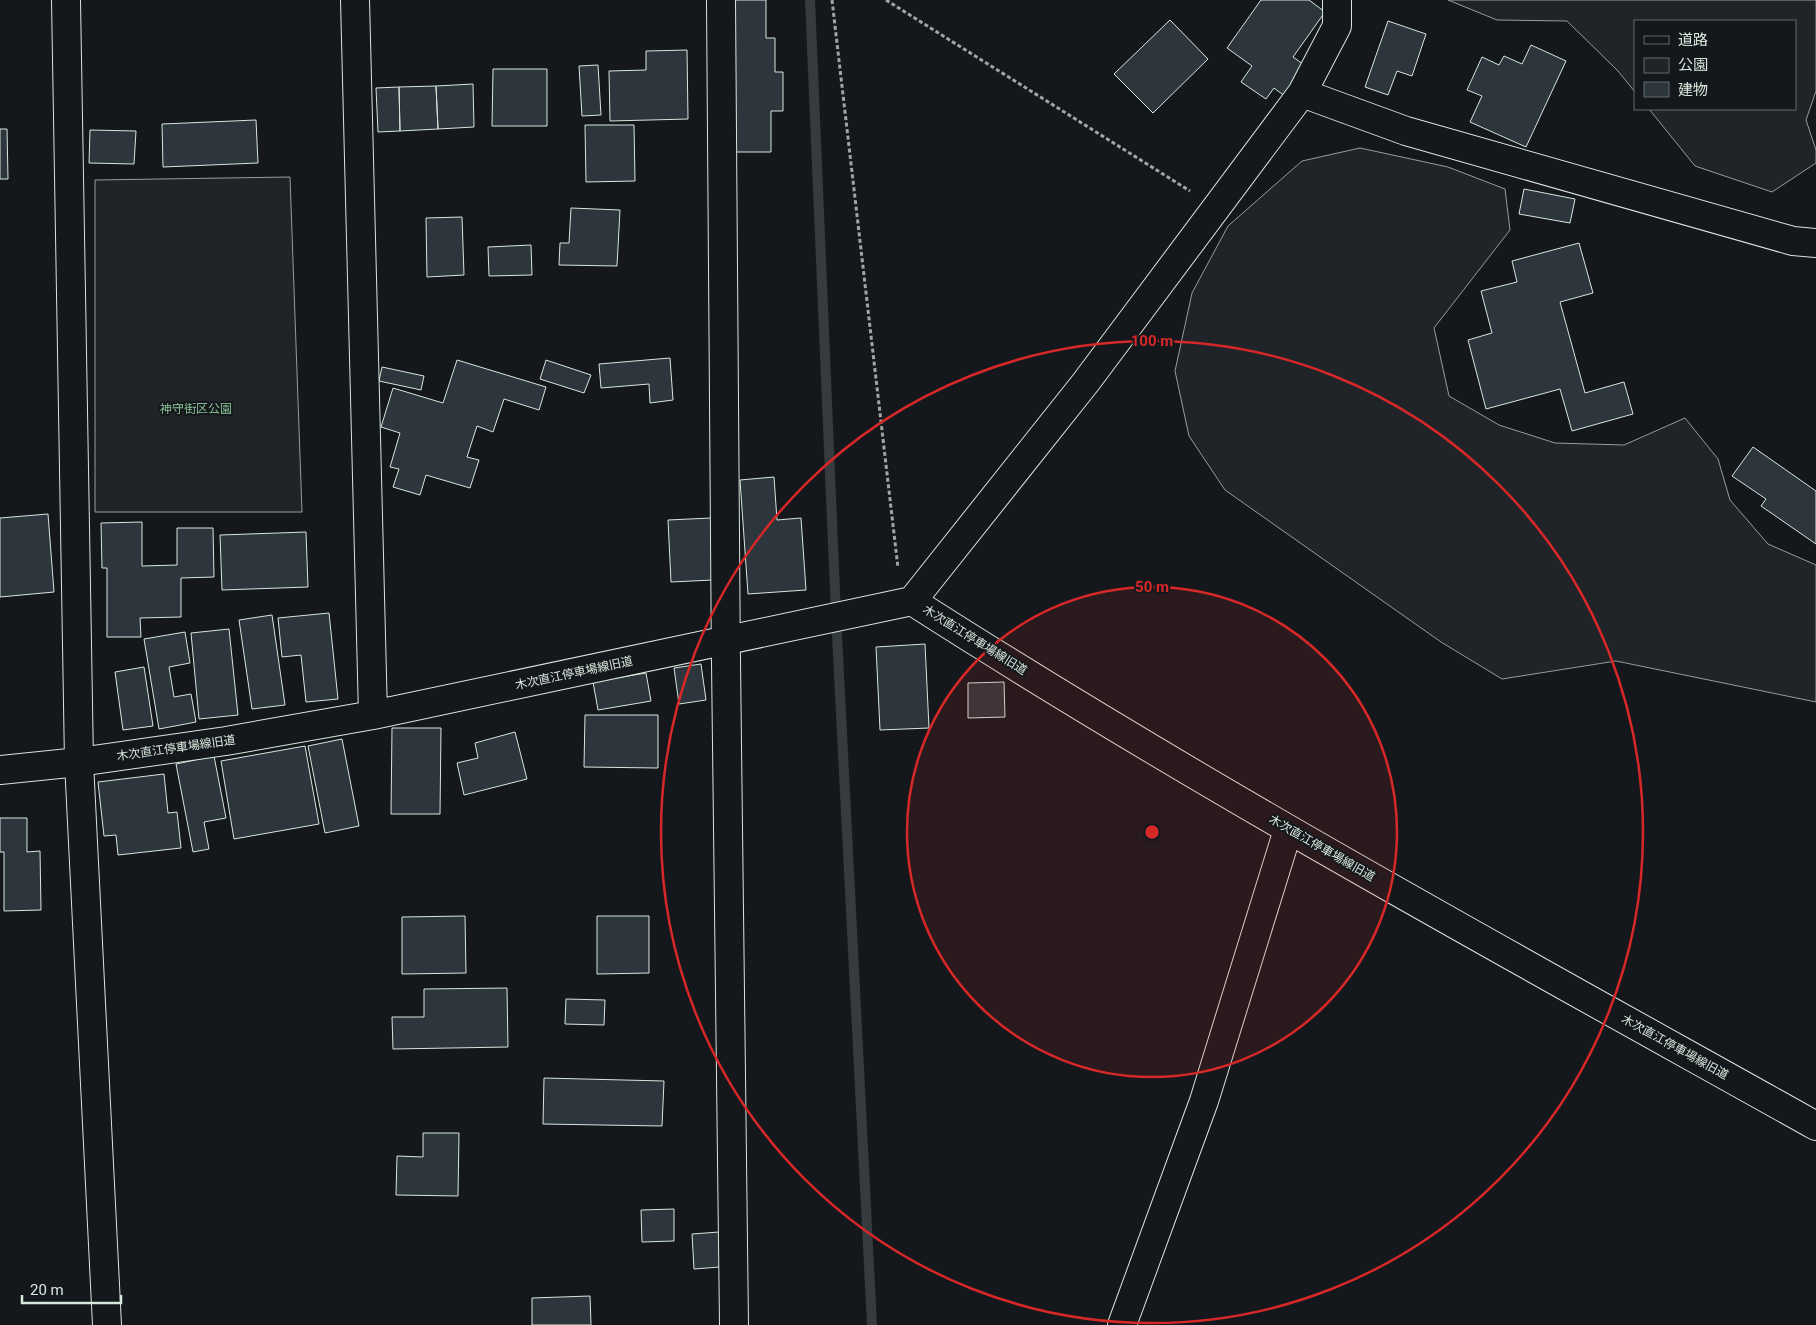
<svg xmlns="http://www.w3.org/2000/svg" width="1816" height="1325" viewBox="0 0 1816 1325" font-family="Roboto,'Noto Sans JP',sans-serif">
	<style>
		.green { fill: #202428; stroke: #939e99 }
		.lines { fill: none; stroke-linecap: round; stroke-linejoin: round }
		.stream { stroke: #363b3e; stroke-width: 10 }
		.building { fill: #2c363c; stroke: #d8e6dc }
		.minor-casing { stroke: #d8e6dc; stroke-width: 30 }
		.tertiary-casing { stroke: #d8e6dc; stroke-width: 30 }
		.path { stroke: #9da8a2; stroke-width: 3; stroke-dasharray: 4 2.5; stroke-linecap: butt }
		.minor { stroke: #14181c; stroke-width: 28 }
		.tertiary { stroke: #14181c; stroke-width: 28 }
		.ring { fill: none; stroke: #d62828; stroke-width: 2.5 }
		.labels { text-anchor: middle; dominant-baseline: central; stroke-width: 4; stroke-linejoin: round; paint-order: stroke }
		.park-label { font-size: 12px; fill: #8ac095; stroke: #14181c }
		.street-label { font-size: 12px; fill: #d8e6dc; stroke: #14181c }
		.centre { fill: #d62828; stroke: #14181c; stroke-width: 2.5 }
		.ring-label { font-size: 15px; text-anchor: middle; font-weight: bold; fill: #d62828; stroke: #14181c; stroke-width: 4; stroke-linejoin: round; paint-order: stroke }
	</style>
	<rect width="100%" height="100%" fill="#14181c"/>
	<!-- green -->
	<path class="green" d="M1448,0H1816V91L1806,120L1816,150V163L1772,192L1695,166L1649,109H1795V21H1635V92L1618,71L1567,21L1497,20Z
		M1360,148L1448,167L1505,189L1510,230L1434,328L1449,396L1499,425L1555,443L1624,445L1685,418L1718,459L1730,500L1768,544L1816,565V702L1616,661L1502,679L1441,642L1225,490L1189,436L1175,371L1192,293L1228,226L1302,161Z
		M290,177L302,512H95V180Z"/>
	<g class="lines">
		<!-- stream -->
		<path class="stream" d="M810,0L836,615L872,1325"/>
	</g>
	<!-- building -->
	<path class="building" d="M734,0H766V38H775V72H783V111H771V152H734Z
		M1261,0H1309L1325,12L1293,57L1307,67L1286,97L1274,88L1266,99L1241,82L1252,66L1227,48Z
		M1170,20L1208,59L1153,113L1114,74Z
		M1388,21L1426,34L1412,76L1397,71L1388,95L1365,87Z
		M1531,45L1566,61L1526,147L1470,122L1482,96L1467,90L1482,57L1499,65L1504,56L1522,64Z
		M687,50L688,119L610,121L609,71L646,70V51Z
		M598,65L601,115L582,116L579,66Z
		M493,69H547V126H492Z
		M473,84L474,127L438,129L436,86Z
		M436,86L438,129L400,131L399,87Z
		M399,87L400,131L378,132L376,88Z
		M256,120L258,163L163,167L162,124Z
		M585,125H634L635,181L586,182Z
		M0,129H7L8,179H0Z
		M90,130L136,131L134,164L89,163Z
		M1524,189L1575,199L1570,223L1519,214Z
		M571,208L620,210L617,266L559,265L560,243H569Z
		M462,217L464,275L427,277L426,218Z
		M1579,243L1593,293L1560,302L1585,393L1624,382L1633,414L1572,431L1560,389L1486,409L1468,340L1492,333L1481,291L1517,282L1512,261Z
		M531,245L532,275L489,276L488,247Z
		M670,358L673,400L650,403L649,384L601,388L599,364Z
		M457,360L546,387L539,410L504,399L493,432L477,426L467,457L479,460L470,488L426,475L420,495L393,487L399,469L390,467L400,433L381,427L393,388L443,403Z
		M546,360L591,375L584,393L540,379Z
		M382,367L424,376L421,390L379,381Z
		M1753,447L1816,491V544L1761,506L1766,499L1732,476Z
		M774,477L777,520L801,518L806,590L748,594L740,480Z
		M48,514L54,592L0,597V518Z
		M711,518L713,580L671,582L668,520Z
		M142,522V566L177,565V528H213L214,577L181,578V617L140,618L141,637H107V568H102L101,523Z
		M306,532L308,587L222,590L220,535Z
		M329,613L338,699L306,702L301,655L282,657L278,618Z
		M272,615L285,705L252,709L239,620Z
		M229,629L238,715L199,719L191,633Z
		M185,632L190,663L169,667L174,697L191,694L196,722L159,729L144,639Z
		M925,644L929,728L880,730L876,647Z
		M701,664L706,700L679,704L674,668Z
		M144,667L153,726L123,730L115,672Z
		M646,673L651,701L598,710L593,682Z
		M1004,682L1005,717L968,718V683Z
		M585,715H658V768L584,767Z
		M392,728H441L440,814H391Z
		M515,732L527,779L464,795L457,763L478,758L475,743Z
		M342,739L359,826L325,833L308,746Z
		M305,746L319,824L234,839L221,761Z
		M214,756L226,818L204,822L209,849L193,852L176,764Z
		M164,774L168,813L177,812L181,848L118,855L116,835L104,836L98,782Z
		M0,818H27V852L40,851L41,910L4,911V852H0Z
		M465,916L466,973L402,974V917Z
		M597,916H649V973L597,974Z
		M507,988L508,1047L393,1049L392,1017H424V989Z
		M566,999L605,1000L604,1025L565,1024Z
		M544,1078L664,1081L662,1126L543,1124Z
		M423,1133H459L458,1196L396,1195L397,1156L423,1157Z
		M674,1209V1241L642,1242L641,1210Z
		M719,1232L720,1267L694,1269L692,1234Z
		M590,1296L591,1325H532V1298Z"/>
	<g class="lines">
		<!-- minor casing -->
		<g class="minor-casing">
			<path id="minor" d="M355,0L373,715
				M721,0C722,442 729,883 734,1325
				M1302,93L1406,131L1793,241L1816,243
				M912,601L1086,382L1302,93L1337,26V0
				M0,770L79,762L226,741L373,715L912,601C1205,789 1512,956 1816,1126
				M1122,1325L1204,1101L1288,830"/>
		</g>
		<!-- tertiary casing -->
		<g class="tertiary-casing">
			<path id="tertiary" d="M66,0L79,762L107,1325"/>
		</g>
		<!-- path -->
		<path class="path" d="M832,0L898,568
			M886,0L1190,191"/>
		<!-- minor -->
		<use href="#minor" class="minor"/>
		<!-- tertiary -->
		<use href="#tertiary" class="tertiary"/>
	</g>
	<!-- distance rings -->
	<circle cx="1152" cy="832" r="245" fill="#d62828" fill-opacity=".12"/>
	<g class="ring">
		<circle cx="1152" cy="832" r="245"/>
		<circle cx="1152" cy="832" r="491"/>
	</g>
	<g class="labels">
		<!-- park labels -->
		<g class="park-label">
			<text x="196" y="409">神守街区公園</text>
		</g>
		<!-- street labels -->
		<g class="street-label">
			<text transform="translate(975 640) rotate(32)">木次直江停車場線旧道</text>
			<text transform="translate(574 673) rotate(-12)">木次直江停車場線旧道</text>
			<text transform="translate(176 748) rotate(-8)">木次直江停車場線旧道</text>
			<text transform="translate(1322 848) rotate(30)">木次直江停車場線旧道</text>
			<text transform="translate(1675 1047) rotate(29)">木次直江停車場線旧道</text>
		</g>
	</g>
	<circle cx="1152" cy="832" r="8" class="centre"/>
	<g class="ring-label">
		<text x="1152" y="346">100 m</text>
		<text x="1152" y="592">50 m</text>
	</g>
	<!-- legend -->
	<rect x="1634" y="20" width="162" height="90" fill="#14181c" stroke="#626a69"/>
	<rect x="1644" y="36" width="25" height="8" fill="#14181c" stroke="#626a69"/>
	<text x="1678" y="45" font-size="15" fill="#d8e6dc">道路</text>
	<rect x="1644" y="58" width="25" height="15" fill="#202428" stroke="#626a69"/>
	<text x="1678" y="70" font-size="15" fill="#d8e6dc">公園</text>
	<rect x="1644" y="82" width="25" height="15" fill="#2c363c" stroke="#626a69"/>
	<text x="1678" y="95" font-size="15" fill="#d8e6dc">建物</text>
	<!-- scale -->
	<path d="M22 1295v8h99v-8" fill="none" stroke="#d8e6dc" stroke-width="2.5"/>
	<text x="30" y="1295" font-size="15" fill="#d8e6dc" stroke="#14181c" stroke-width="4" paint-order="stroke">20 m</text>
</svg>
